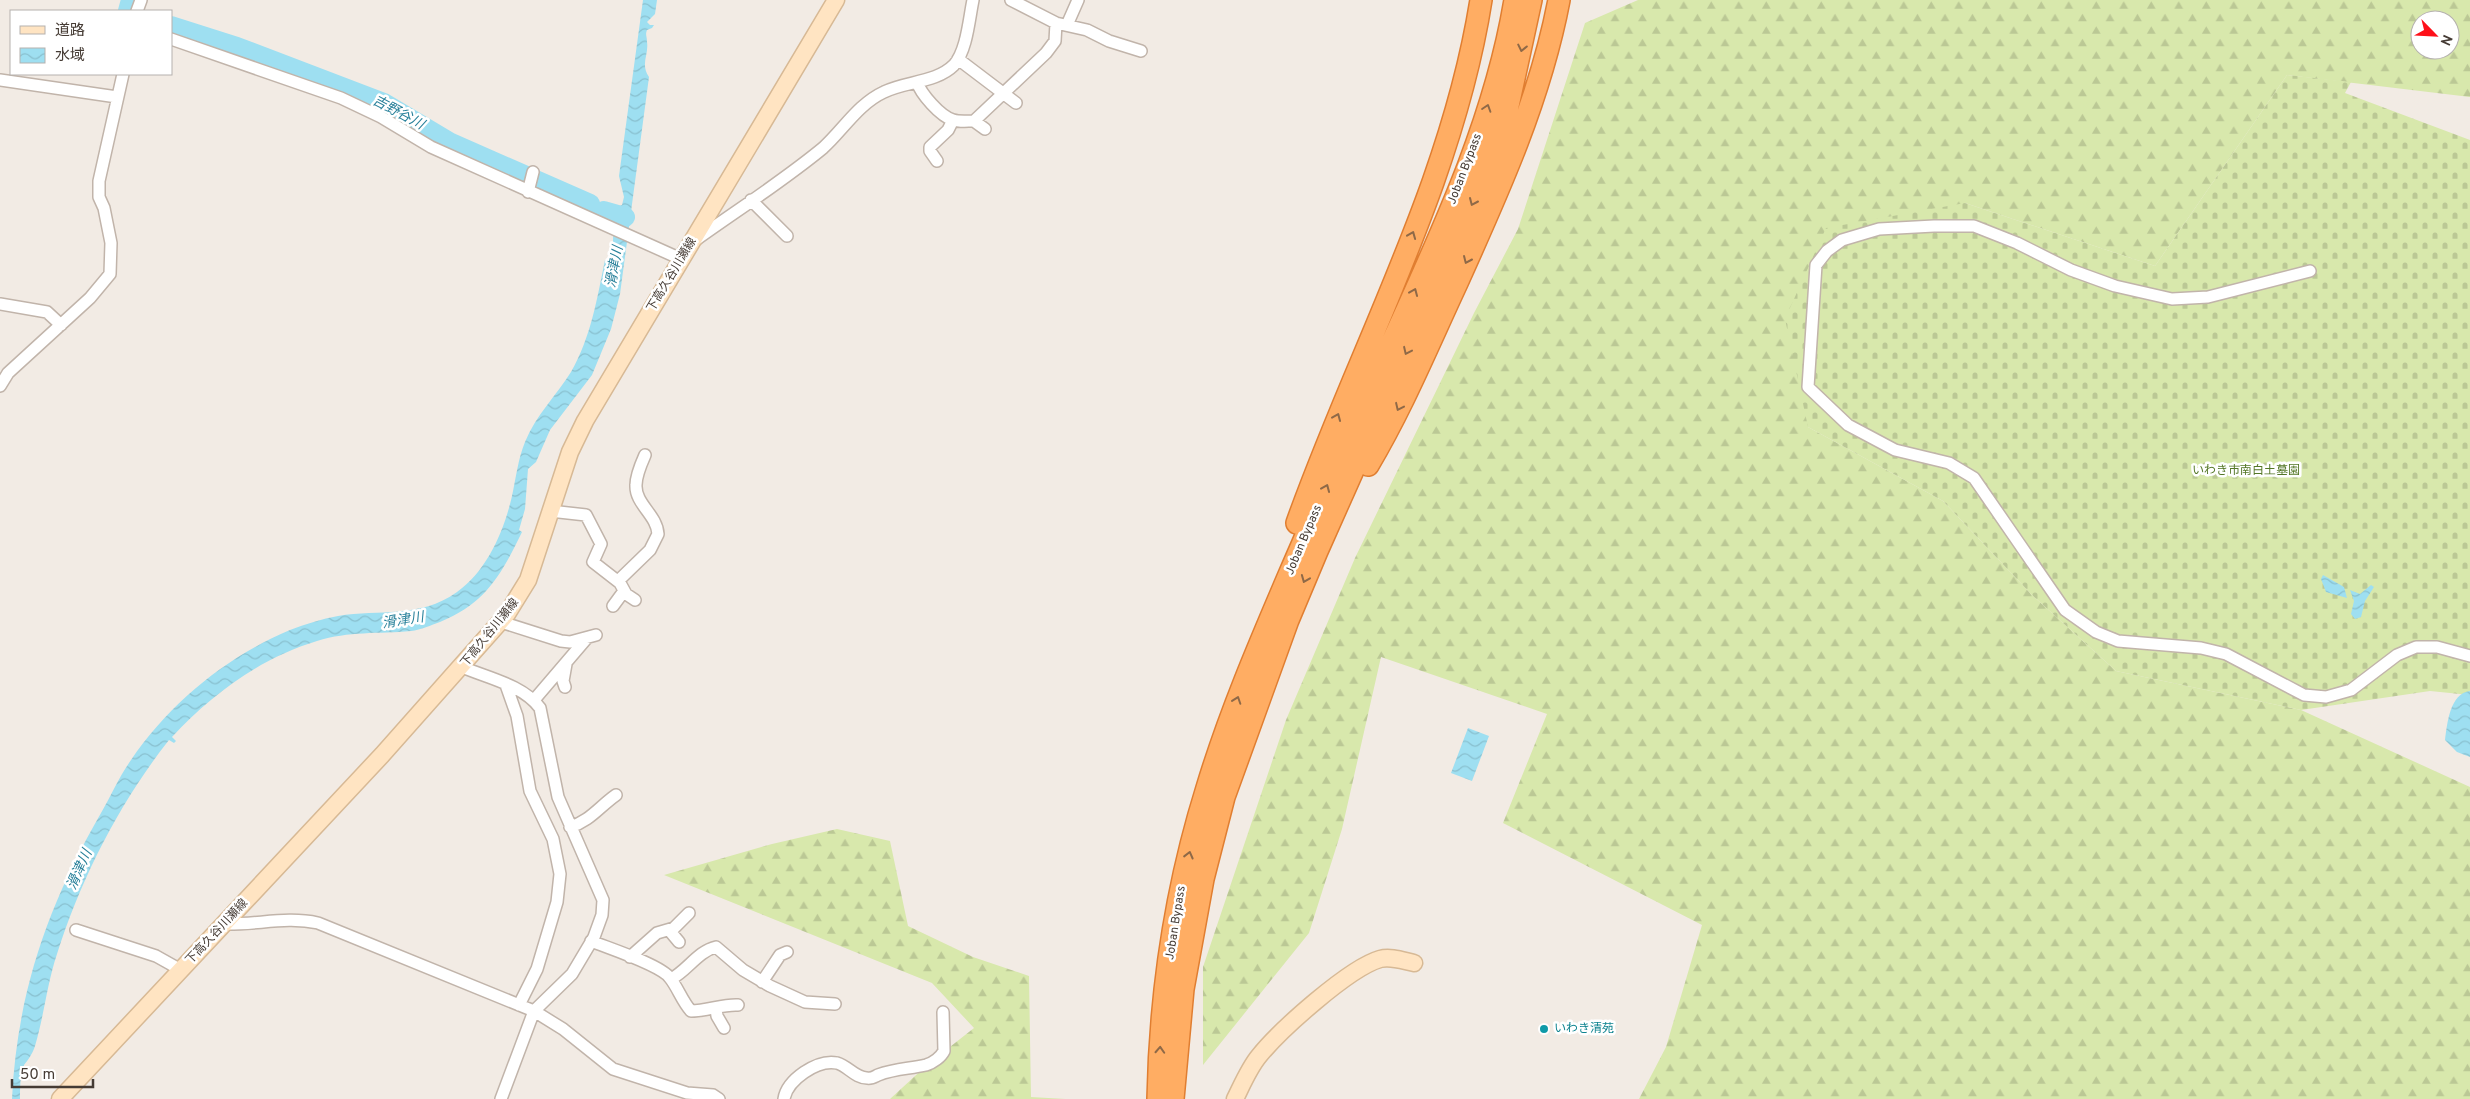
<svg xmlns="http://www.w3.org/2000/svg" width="2470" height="1099" viewBox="0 0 2470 1099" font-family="Overpass,'Noto Sans JP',sans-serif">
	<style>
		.forest { fill: url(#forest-firs); fill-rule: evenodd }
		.cemetery { fill: url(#cemetery-stones) }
		.water { fill: url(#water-waves) }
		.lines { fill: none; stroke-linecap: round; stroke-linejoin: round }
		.river { stroke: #9edff1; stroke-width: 20 }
		.street-casing { stroke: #c1b4aa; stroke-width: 14 }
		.secondary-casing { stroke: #d7b995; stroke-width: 19 }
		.highway-casing { stroke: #e07e31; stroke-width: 24 }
		.street { stroke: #fff; stroke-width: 11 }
		.secondary { stroke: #ffe4c2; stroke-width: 16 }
		.highway { stroke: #ffad63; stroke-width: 21 }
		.oneway { stroke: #8f6947 }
		.culture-dot { fill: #0f9aa8; stroke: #fff; stroke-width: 2 }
		.labels { text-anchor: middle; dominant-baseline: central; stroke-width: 5; stroke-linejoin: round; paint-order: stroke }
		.street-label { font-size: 12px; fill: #453b34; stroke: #fff }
		.park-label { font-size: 12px; fill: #547727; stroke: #fff }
		.culture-label { font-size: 12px; fill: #0d838f; stroke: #fff; text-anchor: start }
		.water-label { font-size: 14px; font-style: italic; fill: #28809a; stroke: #fff }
	</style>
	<defs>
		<pattern id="forest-firs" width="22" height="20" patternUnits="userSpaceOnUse" patternTransform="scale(1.25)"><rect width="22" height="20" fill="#d8e8ac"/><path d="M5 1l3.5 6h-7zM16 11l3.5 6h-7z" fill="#bbc895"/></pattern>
		<pattern id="cemetery-stones" width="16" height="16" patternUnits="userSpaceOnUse" patternTransform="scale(1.25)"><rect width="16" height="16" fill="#d8e8ac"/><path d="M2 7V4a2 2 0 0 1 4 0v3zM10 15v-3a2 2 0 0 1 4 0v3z" fill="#bbc895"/></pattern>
		<pattern id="water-waves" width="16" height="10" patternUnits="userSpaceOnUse" patternTransform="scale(1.25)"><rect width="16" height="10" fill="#9edff1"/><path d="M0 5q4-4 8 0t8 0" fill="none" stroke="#89c0cf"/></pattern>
	</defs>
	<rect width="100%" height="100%" fill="#f2ebe4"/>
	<!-- forest -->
	<path class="forest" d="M1638,0H2470V97L2287,75L2155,266L1965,203L1808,427L1943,501L2032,595L2116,671L2301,710L2470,787V1099H1639L1666,1047L1702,925L1503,823L1547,714L1381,657L1342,829L1309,933L1203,1065V967L1286,720L1355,558L1474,313L1518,229L1585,23ZM2420,20H2450V50H2420Z
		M837,829L890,841L908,926L973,957L1029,976L1031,1097L1066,1099H890L927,1065L974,1028L932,983L664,875L772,844Z"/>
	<!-- cemetery -->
	<path class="cemetery" d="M2287,75L2351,82L2345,93L2470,140V695L2430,691L2301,710L2116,671L2032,595L1943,501L1808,427L1785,319L1826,228L1965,203L2155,266Z"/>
	<!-- water -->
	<path class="water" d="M643,0H657L655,14L647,22L650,25H654L652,28L647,30C645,35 647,36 647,42C649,55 640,64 649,77L620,294L611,329L592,375L550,430L536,462L528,469L525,509L519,530L522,532C501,575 486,603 440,622C431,625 421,630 411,631C378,634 349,631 317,641C260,658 211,695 172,737L176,741L174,743L169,740C120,802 81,878 57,954C47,984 44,1016 35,1046C33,1053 28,1060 24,1065C20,1073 20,1090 20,1099H12C17,993 48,905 101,813C111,796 119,777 131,760C170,703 226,657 290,630C305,624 322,619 338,616C380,609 419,619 457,592C487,571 504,531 512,496C516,478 518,459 525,442C536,415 556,396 571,372C591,337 597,299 605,260H609C615,244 613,232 612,216C612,211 618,207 622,205L624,197L619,176Z
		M2323,575L2344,587L2347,598L2326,592L2321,579Z
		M2371,585L2374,587L2365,601L2361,617L2355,619L2351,614L2354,601L2350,590L2360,594Z
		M2470,691V757L2457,752L2445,740C2447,724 2450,693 2470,691Z
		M1468,728L1489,736L1472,781L1451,773Z"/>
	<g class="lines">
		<!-- river -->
		<path class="river" d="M130,11H128L131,0
			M171,26L237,47L384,103L451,143L590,204
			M604,211L625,217"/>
		<!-- street casing -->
		<g class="street-casing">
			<path id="street" d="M1011,0L1056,23L1087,30L1109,41L1141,51
				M137,11L141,0
				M1067,25L1078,0
				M171,39L341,98L381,117L431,147L681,259
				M958,59L1016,103
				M0,80L117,97
				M917,82C921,94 940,116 953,120C959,122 967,121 974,121L1046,53L1055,41L1056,23
				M974,121L985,129
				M937,161L930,151V147L948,130L953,120
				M528,192L533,172
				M751,200L787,236
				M697,239C739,209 783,181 823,148C843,130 858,104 884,92C906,81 936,83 954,65C967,50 969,19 973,0
				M2310,271L2208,297L2172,299L2115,286L2071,270L2017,243L1974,226H1934L1879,229L1842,240L1827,251L1816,265L1808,387L1848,425L1895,450L1949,463L1974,478L2065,610L2096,632L2118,641L2201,648L2226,654L2304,695L2326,697L2351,690L2397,655L2416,647H2437L2470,656
				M0,304L47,312L61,325
				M0,386L8,373L90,298L110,274L111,243L104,208L99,197V181L123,74
				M550,511L586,515L601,544L593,562L620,583L626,594L635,600
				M618,581L650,550L658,534C657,515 635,504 636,485C636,475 641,464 645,455
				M613,606L624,591
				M501,622L561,641L570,642L596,635
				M462,667C488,678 523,685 540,708L558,797L603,900L602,915L594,937L572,974L534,1011L501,1099
				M506,685L517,716L530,791L553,839L560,874L557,902L537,969L519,1005
				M565,687L563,681L566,664
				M534,700L587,638
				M570,827C590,821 599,807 616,795
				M224,924C257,925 286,916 318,923L534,1011L563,1029L613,1069L687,1093L713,1095L719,1099
				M76,930L156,956L181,970
				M669,930L679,942
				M591,941C608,948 661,965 670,978C678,988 682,1001 691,1011C707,1011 723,1004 738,1005
				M630,957L657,933L674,928L689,913
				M671,979C687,971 698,951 716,947L743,970L770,986L805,1002L835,1004
				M762,982L780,955L787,952
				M716,1009L717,1016L724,1028
				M784,1099C787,1080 817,1059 837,1063C848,1066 855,1078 867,1078C871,1079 874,1077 878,1075C896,1068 909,1069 926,1065C933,1063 941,1057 944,1051L943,1012"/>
		</g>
		<!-- secondary casing -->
		<g class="secondary-casing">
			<path id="secondary" d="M60,1099L382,755L507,614L528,580L570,452L585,421L836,0
				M1235,1099C1242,1085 1249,1068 1259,1056C1280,1030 1349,968 1380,959C1391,956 1404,961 1414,963"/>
		</g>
		<!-- highway casing -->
		<g class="highway-casing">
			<path id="highway" d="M1368,465C1402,408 1428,345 1456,285C1498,192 1540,100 1559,0
				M1297,523C1359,349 1452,184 1481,0
				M1158,1099C1160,995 1176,887 1207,788C1229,715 1259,645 1289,575C1319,506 1349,436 1381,367C1434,249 1494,128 1515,0
				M1173,1099L1183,989L1203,879L1224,797L1288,620L1317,551L1478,190L1506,115L1531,0"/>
		</g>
		<!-- street -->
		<use href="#street" class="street"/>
		<!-- secondary -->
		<use href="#secondary" class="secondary"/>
		<!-- highway -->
		<use href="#highway" class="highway"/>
	</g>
	<!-- one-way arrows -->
	<defs><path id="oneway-chevron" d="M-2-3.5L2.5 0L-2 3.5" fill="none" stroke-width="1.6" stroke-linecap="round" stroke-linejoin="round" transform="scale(1.25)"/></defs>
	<g class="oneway">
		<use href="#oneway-chevron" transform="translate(1522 48) rotate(102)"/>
		<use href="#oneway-chevron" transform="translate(1487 108) rotate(-72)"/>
		<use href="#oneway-chevron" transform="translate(1473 202) rotate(114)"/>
		<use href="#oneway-chevron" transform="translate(1412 235) rotate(-68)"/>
		<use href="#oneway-chevron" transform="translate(1467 260) rotate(114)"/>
		<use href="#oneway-chevron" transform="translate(1414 292) rotate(-67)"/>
		<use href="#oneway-chevron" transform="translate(1407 351) rotate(115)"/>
		<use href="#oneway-chevron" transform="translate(1399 407) rotate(115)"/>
		<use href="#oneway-chevron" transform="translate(1337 417) rotate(-67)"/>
		<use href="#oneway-chevron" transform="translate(1326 488) rotate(-67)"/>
		<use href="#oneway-chevron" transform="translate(1305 579) rotate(112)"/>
		<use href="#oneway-chevron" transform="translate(1237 700) rotate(-71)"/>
		<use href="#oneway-chevron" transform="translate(1189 855) rotate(-76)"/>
		<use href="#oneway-chevron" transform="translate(1160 1050) rotate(-87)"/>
	</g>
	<!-- markers -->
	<circle class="culture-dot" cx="1544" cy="1029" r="5"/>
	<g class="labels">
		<!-- street labels -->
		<g class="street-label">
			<text transform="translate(1465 169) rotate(-69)">Joban Bypass</text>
			<text transform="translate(672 275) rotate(-59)">下高久谷川瀬線</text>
			<text transform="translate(1304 540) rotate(-67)">Joban Bypass</text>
			<text transform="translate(490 633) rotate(-51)">下高久谷川瀬線</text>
			<text transform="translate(1176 923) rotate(-81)">Joban Bypass</text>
			<text transform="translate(217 932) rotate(-47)">下高久谷川瀬線</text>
		</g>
		<!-- park labels -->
		<g class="park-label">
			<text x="2246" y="471">いわき市南白土墓園</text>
		</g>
		<!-- culture labels -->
		<g class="culture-label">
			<text x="1554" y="1029">いわき清苑</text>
		</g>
		<!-- water labels -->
		<g class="water-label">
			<text transform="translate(398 113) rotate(28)">吉野谷川</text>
			<text transform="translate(615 267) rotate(-79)">滑津川</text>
			<text transform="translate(403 621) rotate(-9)">滑津川</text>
			<text transform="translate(80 870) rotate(-66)">滑津川</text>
		</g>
	</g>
	<!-- legend -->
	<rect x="10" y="10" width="162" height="65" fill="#ffffff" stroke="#b5b1ae"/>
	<rect x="20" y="26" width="25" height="8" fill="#ffe4c2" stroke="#b5b1ae"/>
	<text x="55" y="35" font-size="15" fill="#453b34">道路</text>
	<rect x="20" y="48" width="25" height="15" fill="url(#water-waves)" stroke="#b5b1ae"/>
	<text x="55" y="60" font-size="15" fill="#453b34">水域</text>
	<!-- north arrow -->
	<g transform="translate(2435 35) rotate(114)"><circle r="24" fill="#ffffff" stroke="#b5b1ae"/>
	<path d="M0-4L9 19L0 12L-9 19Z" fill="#fe1019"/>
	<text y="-8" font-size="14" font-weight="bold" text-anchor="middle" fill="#453b34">N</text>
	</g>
	<!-- scale -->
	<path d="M12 1079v8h81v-8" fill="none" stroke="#453b34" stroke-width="2.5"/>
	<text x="20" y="1079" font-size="15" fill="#453b34" stroke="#ffffff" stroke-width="4" paint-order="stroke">50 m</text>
</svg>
